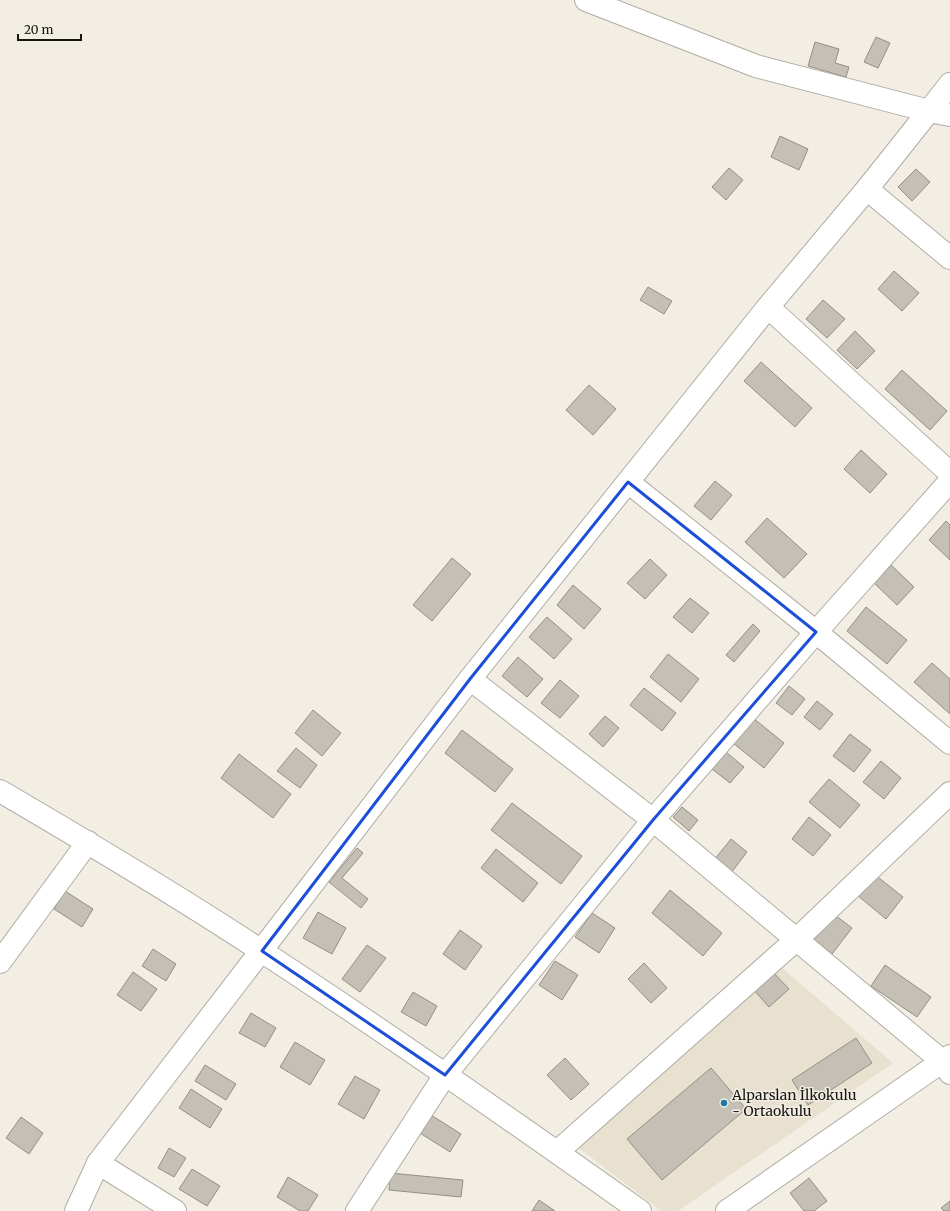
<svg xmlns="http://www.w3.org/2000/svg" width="950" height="1211" viewBox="0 0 950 1211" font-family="Merriweather,serif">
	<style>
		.built { fill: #e8e1d0 }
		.building { fill: #c4c0b6; stroke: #938f85 }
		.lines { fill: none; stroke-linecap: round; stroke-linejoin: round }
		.street-casing { stroke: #b0aca3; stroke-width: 24 }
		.secondary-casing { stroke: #b0aca3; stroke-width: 24 }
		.street { stroke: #fff; stroke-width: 22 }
		.secondary { stroke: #fff; stroke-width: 22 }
		.marked { fill: none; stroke: #1d4ed8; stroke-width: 3; stroke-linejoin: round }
		.poi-dot { fill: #1e78a6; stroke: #f2eee4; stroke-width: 1.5 }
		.labels { text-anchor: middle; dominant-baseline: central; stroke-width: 3; stroke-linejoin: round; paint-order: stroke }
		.poi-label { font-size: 14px; fill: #171612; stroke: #f2eee4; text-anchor: start }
	</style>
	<rect width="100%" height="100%" fill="#f2eee4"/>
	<!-- built -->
	<path class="built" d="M767,955L893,1063L678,1211H661L571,1142Z"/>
	<!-- building -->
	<path class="building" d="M876,37L890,43L878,68L864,62Z
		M815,42L839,49L835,63L849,67L846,77L808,66Z
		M780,136L808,149L799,170L771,157Z
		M729,168L743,180L726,200L712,187Z
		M916,169L930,182L912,201L898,187Z
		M894,271L919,293L902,311L878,289Z
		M648,287L672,301L664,314L640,300Z
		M823,300L845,319L827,338L806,319Z
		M855,331L875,351L857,369L837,350Z
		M761,362L812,408L795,427L744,381Z
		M902,370L947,411L930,430L885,389Z
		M589,385L616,409L593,435L566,410Z
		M861,450L887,474L870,493L844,469Z
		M715,481L732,495L711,520L694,506Z
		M767,518L807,554L784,578L745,542Z
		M946,521L950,525V560L929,540Z
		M452,558L471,574L432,621L413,605Z
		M650,559L667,575L645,599L627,583Z
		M891,565L914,587L897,605L874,583Z
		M573,585L601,609L584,629L557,605Z
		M690,598L709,613L692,633L673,617Z
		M866,607L907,640L887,664L847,631Z
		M547,617L572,639L554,659L529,637Z
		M753,624L760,631L734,662L726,655Z
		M668,654L699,679L681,702L650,677Z
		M518,657L543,679L527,697L502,676Z
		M932,663L950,679V714L914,682Z
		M560,680L579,696L560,718L541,703Z
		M789,686L805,699L792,715L776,703Z
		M644,688L676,713L662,731L630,705Z
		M817,701L833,714L820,730L804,717Z
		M313,710L341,733L322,756L295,733Z
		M605,716L619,728L603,747L589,734Z
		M753,718L784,743L764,768L733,743Z
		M462,730L513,769L495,792L445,753Z
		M850,734L871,750L854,772L833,756Z
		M296,748L317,765L300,788L277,771Z
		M726,752L744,767L730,783L712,769Z
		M239,754L291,794L273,818L221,778Z
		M881,761L901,778L884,799L863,782Z
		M829,779L860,805L840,828L809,802Z
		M512,803L582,856L561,884L491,830Z
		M682,807L698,820L689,831L673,817Z
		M809,817L831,835L813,856L792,839Z
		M731,839L747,852L731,873L714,860Z
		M357,848L363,853L342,878L368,899L361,908L329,882Z
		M496,849L538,883L523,902L481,868Z
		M874,874L903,897L886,919L857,895Z
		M670,890L722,933L703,956L652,913Z
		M65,891L93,909L82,927L54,909Z
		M318,912L346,928L332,954L303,938Z
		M831,912L852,928L832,954L812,938Z
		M592,913L615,928L599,953L575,937Z
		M460,930L482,946L465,970L443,954Z
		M367,945L386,958L360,992L342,979Z
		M153,949L176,964L166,981L142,966Z
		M555,961L578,975L562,1000L539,985Z
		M644,963L667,988L651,1003L628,979Z
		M885,965L931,997L917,1017L871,986Z
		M772,971L789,989L769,1007L753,989Z
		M133,972L157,989L141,1011L117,995Z
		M413,992L437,1006L426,1026L401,1012Z
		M251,1013L276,1028L265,1047L239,1033Z
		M856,1038L872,1063L808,1105L792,1080Z
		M295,1042L325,1060L310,1085L280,1067Z
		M565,1058L589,1084L571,1100L547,1075Z
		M205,1065L236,1084L226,1100L195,1081Z
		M711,1068L746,1109L662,1180L627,1139Z
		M355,1076L380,1090L364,1119L338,1104Z
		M191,1089L222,1109L210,1128L179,1108Z
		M431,1115L461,1134L450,1152L420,1133Z
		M21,1117L43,1133L29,1154L6,1138Z
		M169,1148L186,1158L174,1177L158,1168Z
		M192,1169L220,1186L207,1206L179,1189Z
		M390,1173L463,1180L461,1197L389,1190Z
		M288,1177L318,1195L308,1211H300L277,1197Z
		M809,1178L827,1201L814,1211H804L790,1193Z
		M539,1200L555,1211H532Z
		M950,1201V1211H944L941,1208Z"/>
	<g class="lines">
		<!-- street casing -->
		<g class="street-casing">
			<path id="street" d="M586,0L756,66L929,111L950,84
				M867,189L950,258
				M768,307L950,473
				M628,482L816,632L950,743
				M470,679L653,820L942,1061L950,1073
				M0,791C89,843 177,895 263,952C390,1035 516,1123 640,1211
				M0,962L88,842
				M557,1152L796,940L950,793
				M98,1163L175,1211
				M357,1211L445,1075L653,820L816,632L950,481
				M727,1211L950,1056"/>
		</g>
		<!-- secondary casing -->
		<g class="secondary-casing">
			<path id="secondary" d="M76,1211L98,1163L470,679L768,307L867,189L929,111L950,115"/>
		</g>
		<!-- street -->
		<use href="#street" class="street"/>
		<!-- secondary -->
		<use href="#secondary" class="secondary"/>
	</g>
	<!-- marked area -->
	<path class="marked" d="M628,482L816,632L653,820L445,1075L262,951L470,679Z"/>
	<!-- markers -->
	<circle class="poi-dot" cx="724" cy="1103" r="4"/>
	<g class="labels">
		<!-- poi labels -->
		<g class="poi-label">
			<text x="732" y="1095">Alparslan İlkokulu<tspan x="732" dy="16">- Ortaokulu</tspan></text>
		</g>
	</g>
	<!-- scale -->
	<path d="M18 34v6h63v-6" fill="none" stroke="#171612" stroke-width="2"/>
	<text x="24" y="34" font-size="12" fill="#171612" stroke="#f2eee4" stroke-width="3" paint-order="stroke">20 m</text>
</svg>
